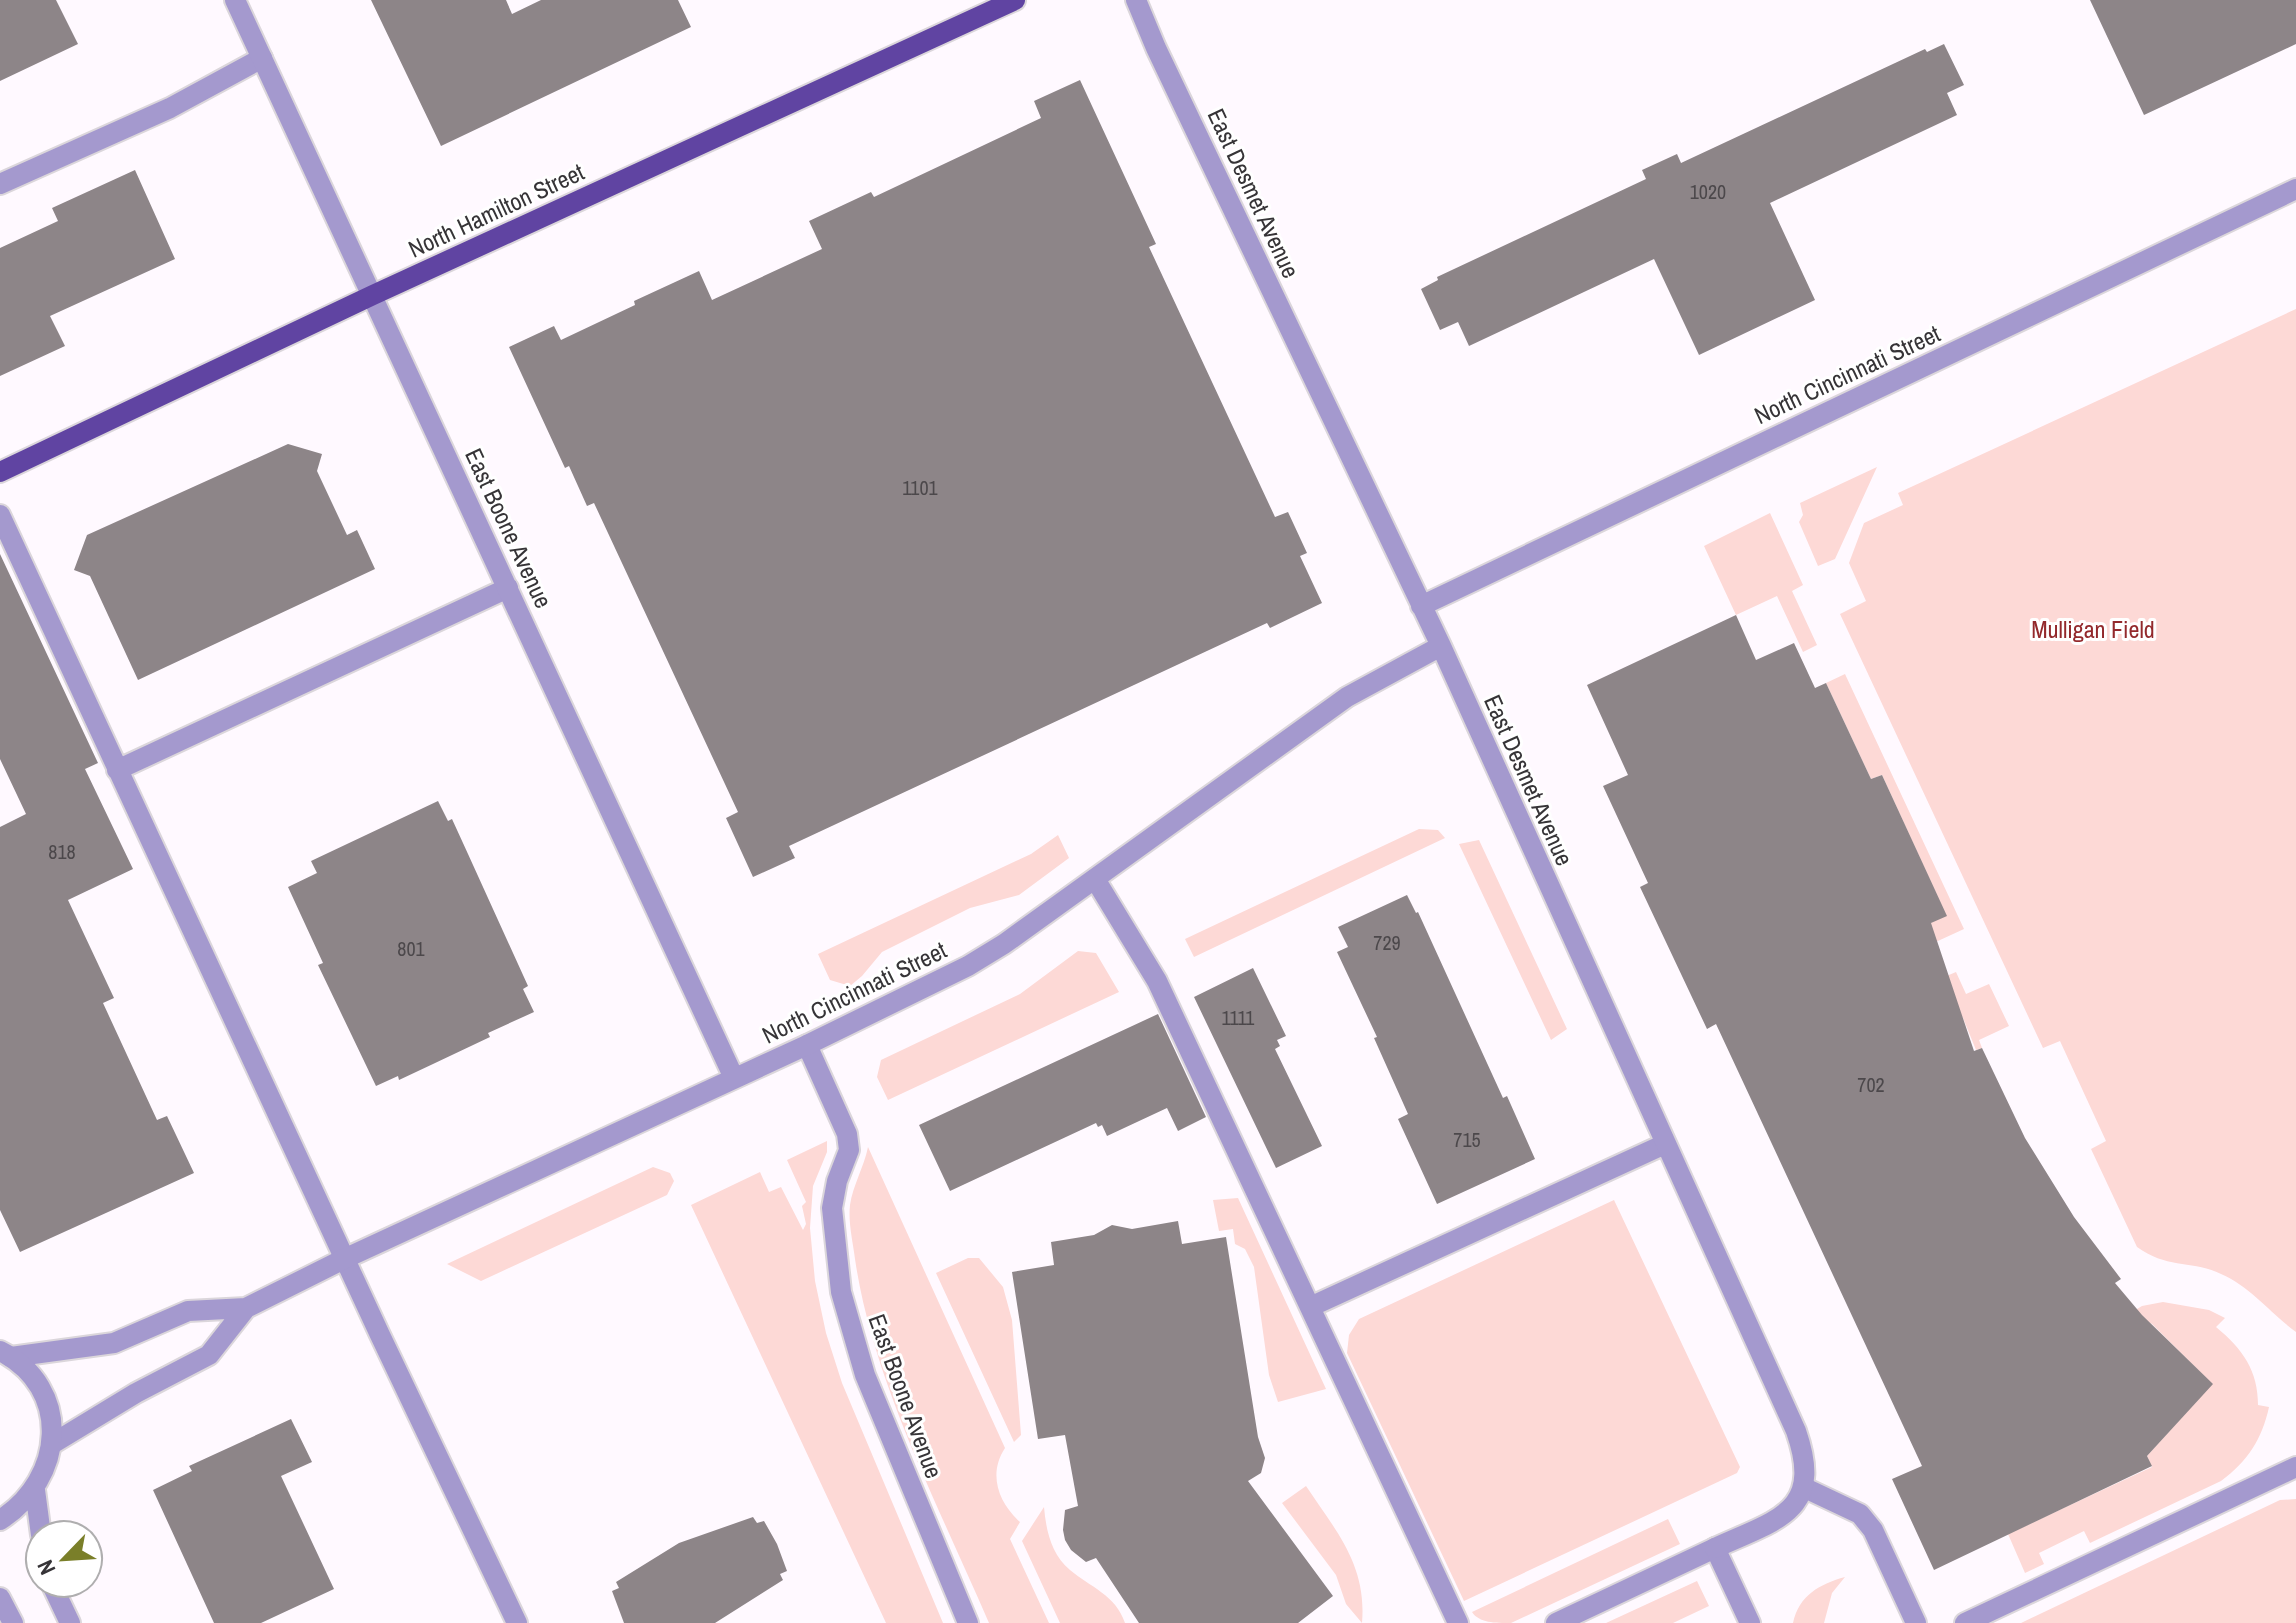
<svg xmlns="http://www.w3.org/2000/svg" width="2296" height="1623" viewBox="0 0 2296 1623" font-family="'Archivo Narrow',sans-serif">
	<style>
		.green { fill: #fdd9d6 }
		.building { fill: #8d8588 }
		.lines { fill: none; stroke-linecap: round; stroke-linejoin: round }
		.service-casing { stroke: #dbd6db; stroke-width: 24 }
		.pedestrian-casing { stroke: #dbd6db; stroke-width: 24 }
		.minor-casing { stroke: #dbd6db; stroke-width: 24 }
		.tertiary-casing { stroke: #dbd6db; stroke-width: 24 }
		.primary-casing { stroke: #dbd6db; stroke-width: 24 }
		.service { stroke: #a499ce; stroke-width: 20 }
		.pedestrian { stroke: #a499ce; stroke-width: 20 }
		.minor { stroke: #a499ce; stroke-width: 20 }
		.tertiary { stroke: #a499ce; stroke-width: 20 }
		.primary { stroke: #6044a2; stroke-width: 20 }
		.labels { text-anchor: middle; dominant-baseline: central; stroke-width: 6; stroke-linejoin: round; paint-order: stroke }
		.number-label { font-size: 20px; fill: #4c484b }
		.street-label { font-size: 24px; fill: #363437; stroke: #fff }
		.park-label { font-size: 24px; fill: #93292c; stroke: #fff }
	</style>
	<rect width="100%" height="100%" fill="#fff9ff"/>
	<!-- green -->
	<path class="green" d="M2296,309V1332C2270,1313 2251,1287 2221,1274C2192,1260 2167,1269 2137,1247L2091,1149L2106,1141L2060,1041L2043,1048L1840,614L1866,601L1849,563L1864,523L1903,505L1898,493Z
		M1877,467L1835,559L1818,566L1799,522L1803,515L1800,503Z
		M1770,513L1803,585L1792,591L1817,645L1803,652L1777,596L1736,615L1704,546Z
		M1845,674L1964,929L1903,957L1895,941L1946,915L1882,775L1871,779L1826,683Z
		M1419,829L1438,830L1445,838L1194,957L1185,939Z
		M1058,835L1069,858L1019,895L970,908L882,952L862,976L850,986L830,980L818,954L1031,854Z
		M1479,840L1567,1029L1551,1040L1459,844Z
		M1078,951L1096,953L1119,992L888,1100L877,1077L881,1060L1020,994Z
		M1956,972L1966,994L1989,984L2009,1026L1979,1040L1982,1048L1976,1050L1963,1018L1937,980Z
		M827,1141V1152L813,1186L810,1228L815,1281L826,1333L842,1383L943,1623H886L691,1205L760,1172L769,1192L781,1187L803,1230L806,1224L802,1206L806,1202L787,1160Z
		M868,1147L1005,1448C988,1474 998,1502 1020,1522L1010,1539L1049,1623H989C940,1509 873,1382 855,1259C853,1242 848,1223 850,1205C853,1185 864,1167 868,1147Z
		M653,1167L670,1173L674,1181L667,1195L481,1281L447,1264Z
		M1238,1198L1326,1389L1278,1402L1269,1375L1254,1267L1245,1249L1235,1244L1233,1229L1219,1231L1213,1200Z
		M1614,1200L1740,1467L1737,1473L1464,1601L1347,1353L1349,1335L1359,1319Z
		M968,1258H979L1003,1287L1012,1320L1021,1435L1014,1442L936,1273Z
		M2163,1302L2209,1310L2225,1318L2216,1327C2243,1349 2258,1371 2258,1405L2269,1407C2262,1439 2248,1461 2221,1481L2090,1543L2084,1531L2039,1553L2044,1564L2025,1573L2008,1534L2152,1467L2147,1456L2212,1384L2152,1324L2132,1312L2142,1306Z
		M1306,1486C1336,1531 1367,1565 1362,1623L1346,1604L1336,1575L1282,1503Z
		M2296,1499V1623H2021L2280,1500Z
		M1044,1507C1046,1530 1051,1554 1070,1570C1090,1587 1116,1595 1125,1623H1060L1022,1541Z
		M1668,1519L1680,1544L1511,1623C1495,1623 1479,1623 1472,1612Z
		M1845,1577L1832,1593L1824,1623H1793C1799,1595 1820,1584 1845,1577Z
		M1697,1581L1709,1606L1673,1623H1606Z"/>
	<!-- building -->
	<path class="building" d="M0,0H56L78,44L0,81Z
		M371,0H506L512,14L541,0H678L691,27L441,146Z
		M2090,0H2296V44L2144,115Z
		M1944,44L1964,85L1947,93L1957,115L1770,203L1815,300L1699,355L1654,259L1469,346L1458,322L1440,330L1421,289L1438,280L1437,277L1646,179L1642,170L1677,154L1681,163L1925,49L1927,52Z
		M1080,80L1156,244L1149,247L1275,517L1288,512L1307,553L1300,556L1322,603L1270,628L1267,623L789,846L795,858L753,877L726,818L738,812L594,503L587,506L569,466L565,468L509,347L554,326L561,340L635,305L634,301L699,271L712,300L822,249L809,221L871,192L874,197L1041,118L1034,101Z
		M135,170L175,259L50,316L65,346L0,376V248L58,221L52,208Z
		M288,444L322,454L317,471L347,535L357,530L375,569L138,680L90,576L74,570L87,535Z
		M0,554L98,763L85,769L133,869L68,900L114,998L103,1003L157,1120L167,1116L194,1173L20,1252L0,1210V827L26,814L0,759Z
		M1736,615L1756,660L1794,643L1815,688L1826,683L1871,779L1882,775L1947,916L1931,923L1974,1051L1982,1048L2025,1138L2074,1217L2121,1279L2115,1283L2142,1315L2213,1384L2147,1456L2152,1466L1934,1570L1892,1479L1922,1466L1716,1024L1707,1029L1640,887L1648,883L1603,786L1628,775L1587,685Z
		M438,801L448,821L452,819L468,854L528,986L523,989L534,1012L488,1033L490,1037L433,1064L399,1080L398,1076L376,1086L318,965L323,963L288,887L317,873L311,861Z
		M1407,895L1416,913L1418,912L1503,1098L1507,1096L1535,1159L1437,1204L1398,1119L1408,1114L1374,1038L1377,1037L1337,952L1348,947L1338,927Z
		M1253,968L1286,1036L1277,1040L1280,1046L1275,1049L1322,1146L1276,1168L1194,997Z
		M1158,1014L1206,1117L1178,1131L1167,1108L1107,1136L1102,1125L1098,1127L1096,1123L950,1191L919,1125Z
		M1178,1221L1182,1244L1226,1237L1258,1437L1265,1458L1261,1473L1248,1481L1333,1596L1298,1623H1139L1096,1558L1086,1562L1071,1550L1065,1540L1063,1530L1065,1510L1078,1506L1065,1435L1038,1439L1012,1272L1054,1265L1051,1242L1094,1235L1112,1225L1132,1229Z
		M291,1419L312,1462L281,1476L334,1589L261,1623H214L153,1490L192,1471L189,1466Z
		M753,1517L757,1523L764,1521L777,1544L787,1571L780,1574L783,1580L715,1623H624L612,1591L619,1588L616,1582L679,1543Z"/>
	<g class="lines">
		<!-- service casing -->
		<g class="service-casing">
			<path id="service" d="M0,184L170,108L262,58
				M0,515L380,1335L517,1623
				M117,770L508,588
				M1095,879L1157,981L1458,1623
				M1310,1307L1665,1144
				M1556,1623L1715,1548"/>
		</g>
		<!-- pedestrian casing -->
		<g class="pedestrian-casing">
			<path id="pedestrian" d="M807,1045L847,1134L849,1150L837,1181L832,1208L841,1292L865,1375L968,1623
				M1805,1488L1860,1514L1873,1530L1916,1623
				M1715,1548L1750,1623
				M1965,1623L2296,1467"/>
		</g>
		<!-- minor casing -->
		<g class="minor-casing">
			<path id="minor" d="M235,0L734,1078
				M1136,0L1156,48L1441,646L1796,1431C1824,1512 1778,1519 1715,1548
				M1421,606L2296,189
				M11,1357L114,1343L188,1311L246,1308L346,1258L807,1045L968,966L1004,944L1347,697L1441,646
				M52,1444L136,1393L209,1355L246,1308"/>
		</g>
		<!-- tertiary casing -->
		<g class="tertiary-casing">
			<path id="tertiary" d="M0,1351C73,1388 65,1479 0,1520
				M35,1490L41,1535
				M51,1583L70,1623
				M0,1598L13,1623"/>
		</g>
		<!-- primary casing -->
		<g class="primary-casing">
			<path id="primary" d="M0,472L373,295L1015,0"/>
		</g>
		<!-- service -->
		<use href="#service" class="service"/>
		<!-- pedestrian -->
		<use href="#pedestrian" class="pedestrian"/>
		<!-- minor -->
		<use href="#minor" class="minor"/>
		<!-- tertiary -->
		<use href="#tertiary" class="tertiary"/>
		<!-- primary -->
		<use href="#primary" class="primary"/>
	</g>
	<g class="labels">
		<!-- number labels -->
		<g class="number-label">
			<text x="1708" y="191">1020</text>
			<text x="920" y="487">1101</text>
			<text x="62" y="851">818</text>
			<text x="1387" y="942">729</text>
			<text x="411" y="948">801</text>
			<text x="1238" y="1017">1111</text>
			<text x="1871" y="1084">702</text>
			<text x="1467" y="1139">715</text>
		</g>
		<!-- street labels -->
		<g class="street-label">
			<text transform="translate(1254 193) rotate(65)">East Desmet Avenue</text>
			<text transform="translate(496 210) rotate(-25)">North Hamilton Street</text>
			<text transform="translate(1847 374) rotate(-25)">North Cincinnati Street</text>
			<text transform="translate(509 528) rotate(65)">East Boone Avenue</text>
			<text transform="translate(1529 780) rotate(66)">East Desmet Avenue</text>
			<text transform="translate(854 992) rotate(-26)">North Cincinnati Street</text>
			<text transform="translate(906 1396) rotate(70)">East Boone Avenue</text>
		</g>
		<!-- park labels -->
		<g class="park-label">
			<text x="2093" y="629">Mulligan Field</text>
		</g>
	</g>
	<!-- north arrow -->
	<g transform="translate(64 1559) rotate(245)"><circle r="38" fill="#ffffff" stroke="#afaeaf" stroke-width="2"/>
	<path d="M0-6L14 30L0 20L-14 30Z" fill="#7a7f29"/>
	<text y="-12" font-size="22" font-weight="bold" text-anchor="middle" fill="#363437">N</text>
	</g>
</svg>
